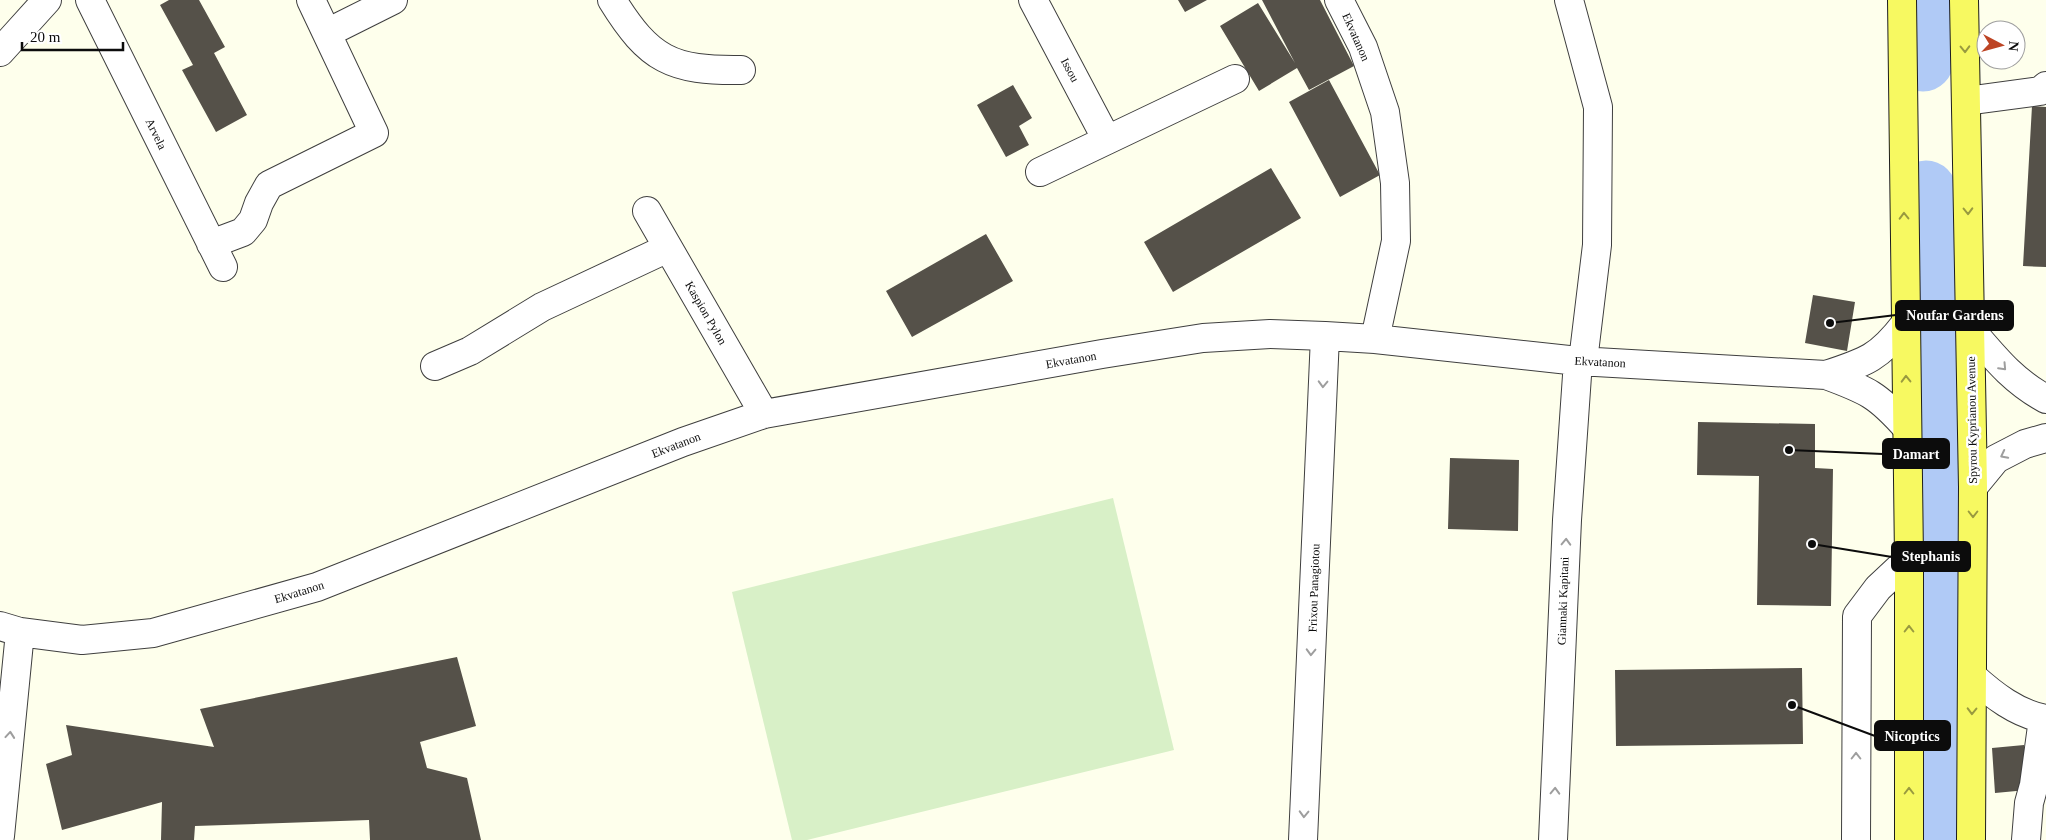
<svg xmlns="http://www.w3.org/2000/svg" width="2046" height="840" viewBox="0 0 2046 840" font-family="Georgia,serif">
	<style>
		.pitch { fill: #d8f0c7 }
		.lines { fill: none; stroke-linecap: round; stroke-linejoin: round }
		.river { stroke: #b0caf6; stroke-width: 61 }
		.building { fill: #555149 }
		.minor-casing { stroke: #3f3f3f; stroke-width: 30 }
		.major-casing { stroke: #1d1d1d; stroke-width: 30 }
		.minor { stroke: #fff; stroke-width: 28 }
		.major { stroke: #f7f961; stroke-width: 28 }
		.oneway { stroke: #999a3f }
		.oneway2 { stroke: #9e9e9e }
		.labels { text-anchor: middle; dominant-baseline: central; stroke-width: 5; stroke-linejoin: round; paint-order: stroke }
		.street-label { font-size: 12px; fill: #0c0c0c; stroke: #fff }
		.leader { fill: none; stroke: #0c0c0c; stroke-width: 2 }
		.callout-dot { fill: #0c0c0c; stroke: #fff; stroke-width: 2 }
		.callout { fill: #0c0c0c; stroke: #0c0c0c; stroke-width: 2 }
		.callout-label { font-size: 14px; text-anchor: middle; font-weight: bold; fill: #fff }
	</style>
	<rect width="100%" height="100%" fill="#feffec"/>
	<!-- pitch -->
	<path class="pitch" d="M1113,498L1174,750L807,840H792L732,592Z"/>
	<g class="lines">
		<!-- river -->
		<path class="river" d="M1923,61V0
			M1926,191L1931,840"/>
	</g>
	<!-- building -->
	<path class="building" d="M169,0H199L225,47L214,53L247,115L216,132L182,70L193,65L160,5Z
		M1178,0H1207L1185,12Z
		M1262,0H1320L1354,66L1309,90L1297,68L1259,91L1220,26L1258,3L1295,63Z
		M1329,80L1380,175L1340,197L1289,102Z
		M1013,85L1032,118L1019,126L1029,145L1006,157L977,105Z
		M2032,106L2046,107V267L2023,266Z
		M1271,168L1301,218L1173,292L1144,242Z
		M986,234L1013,281L912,337L886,291Z
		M1813,295L1855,302L1847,351L1805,343Z
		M1698,422L1815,424V468L1833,469L1831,606L1757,605L1759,476L1697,475Z
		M1450,458L1519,460L1518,531L1448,529Z
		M457,657L476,726L420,742L427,768L467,778L481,840H370L369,820L195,826L194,840H161L162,802L62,830L46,764L72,755L66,725L214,747L200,709Z
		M1802,668L1803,744L1616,746L1615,670Z
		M2024,745L2027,790L1995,793L1992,748Z"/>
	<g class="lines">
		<!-- minor casing -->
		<g class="minor-casing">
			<path id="minor" d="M90,0L223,267
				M612,0C649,60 672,71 741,70
				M1033,0L1107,140
				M1339,0L1363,47L1385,112L1395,183L1396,241L1375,339
				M1569,0L1598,107L1597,245L1583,361
				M327,33L393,0
				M0,52L47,0
				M1966,101L2040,91L2046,86
				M1040,172L1235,79
				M647,211L764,414
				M211,244L243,232L253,220L259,203L269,185L374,133L311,0
				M1971,330C1995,358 2013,381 2046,399
				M435,366L470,351L542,307L668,248
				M1826,375C1866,362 1879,358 1905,324
				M1973,487L1996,459L2025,444L2046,438
				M0,626L20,632L82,640L153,633L317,587L683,442L764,414L1102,354L1203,338L1270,334L1325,336L1375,339L1578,361L1826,375C1867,390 1878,395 1907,428
				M1972,676C1993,695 2017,714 2046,719
				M0,836L20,632
				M1303,840L1325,336
				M1553,840L1567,520L1578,361
				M1856,840L1857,616L1878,588L1909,559
				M2026,840L2029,803L2034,785L2043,719"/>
		</g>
		<!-- major casing -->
		<g class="major-casing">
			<path id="major" d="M1902,0L1909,559V840
				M1964,0L1973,487L1971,840"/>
		</g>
		<!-- minor -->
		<use href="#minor" class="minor"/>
		<!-- major -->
		<use href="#major" class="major"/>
	</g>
	<!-- one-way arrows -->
	<defs><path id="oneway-chevron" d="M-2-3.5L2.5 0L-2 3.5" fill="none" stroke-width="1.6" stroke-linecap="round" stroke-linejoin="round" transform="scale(1.25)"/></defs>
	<g class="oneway">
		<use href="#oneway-chevron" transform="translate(1965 49) rotate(89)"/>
		<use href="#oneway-chevron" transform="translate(1968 211) rotate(89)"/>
		<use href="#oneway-chevron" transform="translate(1904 216) rotate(-91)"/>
		<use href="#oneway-chevron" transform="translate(1906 379) rotate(-91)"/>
		<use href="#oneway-chevron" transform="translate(1973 514) rotate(90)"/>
		<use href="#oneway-chevron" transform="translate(1909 629) rotate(-90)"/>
		<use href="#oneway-chevron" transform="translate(1972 711) rotate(91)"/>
		<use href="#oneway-chevron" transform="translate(1909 791) rotate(-90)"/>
	</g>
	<g class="oneway2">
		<use href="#oneway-chevron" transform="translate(2003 367) rotate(47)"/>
		<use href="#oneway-chevron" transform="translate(1323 384) rotate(92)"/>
		<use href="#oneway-chevron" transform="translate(2004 455) rotate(153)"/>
		<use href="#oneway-chevron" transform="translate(1566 542) rotate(-88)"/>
		<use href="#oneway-chevron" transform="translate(1311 652) rotate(92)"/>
		<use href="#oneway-chevron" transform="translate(10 735) rotate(-85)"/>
		<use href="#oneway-chevron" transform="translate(1856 756) rotate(-90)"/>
		<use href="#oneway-chevron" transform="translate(1555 791) rotate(-88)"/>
		<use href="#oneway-chevron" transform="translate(1304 814) rotate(92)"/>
	</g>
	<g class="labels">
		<!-- street labels -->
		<g class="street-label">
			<text transform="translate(1356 37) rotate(66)">Ekvatanon</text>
			<text transform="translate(1070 70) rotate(62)">Issou</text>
			<text transform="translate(156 134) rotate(64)">Arvela</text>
			<text transform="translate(706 313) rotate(60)">Kaspion Pylon</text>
			<text transform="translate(1071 360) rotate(-10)">Ekvatanon</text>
			<text transform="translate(1600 362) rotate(3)">Ekvatanon</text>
			<text transform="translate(1972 420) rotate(-91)">Spyrou Kyprianou Avenue</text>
			<text transform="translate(676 445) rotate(-21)">Ekvatanon</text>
			<text transform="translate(1314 588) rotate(-88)">Frixou Panagiotou</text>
			<text transform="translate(299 592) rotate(-17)">Ekvatanon</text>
			<text transform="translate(1563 601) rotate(-88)">Giannaki Kapitani</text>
		</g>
	</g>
	<!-- callouts -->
	<path class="leader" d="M1830 323L1896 315M1789 450L1883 454M1812 544L1892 557M1792 705L1875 736"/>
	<g class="callout-dot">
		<circle cx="1830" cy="323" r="5"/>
		<circle cx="1789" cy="450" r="5"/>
		<circle cx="1812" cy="544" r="5"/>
		<circle cx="1792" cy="705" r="5"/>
	</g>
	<g class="callout">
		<rect x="1896" y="301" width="117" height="29" rx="5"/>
		<rect x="1883" y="439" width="66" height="29" rx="5"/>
		<rect x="1892" y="542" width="78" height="29" rx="5"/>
		<rect x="1875" y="721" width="75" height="29" rx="5"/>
	</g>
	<g class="callout-label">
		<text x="1955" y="320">Noufar Gardens</text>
		<text x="1916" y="459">Damart</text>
		<text x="1931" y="561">Stephanis</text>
		<text x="1912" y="741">Nicoptics</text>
	</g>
	<!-- north arrow -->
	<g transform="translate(2001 45) rotate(96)"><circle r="24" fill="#ffffff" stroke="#9e9e9e"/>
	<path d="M0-4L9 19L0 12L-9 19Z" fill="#bd4424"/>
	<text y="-8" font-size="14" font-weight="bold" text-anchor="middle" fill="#0c0c0c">N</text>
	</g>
	<!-- scale -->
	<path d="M22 42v8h101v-8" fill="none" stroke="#0c0c0c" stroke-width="2.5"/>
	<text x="30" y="42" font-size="15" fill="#0c0c0c" stroke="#ffffff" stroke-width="4" paint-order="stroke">20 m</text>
</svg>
